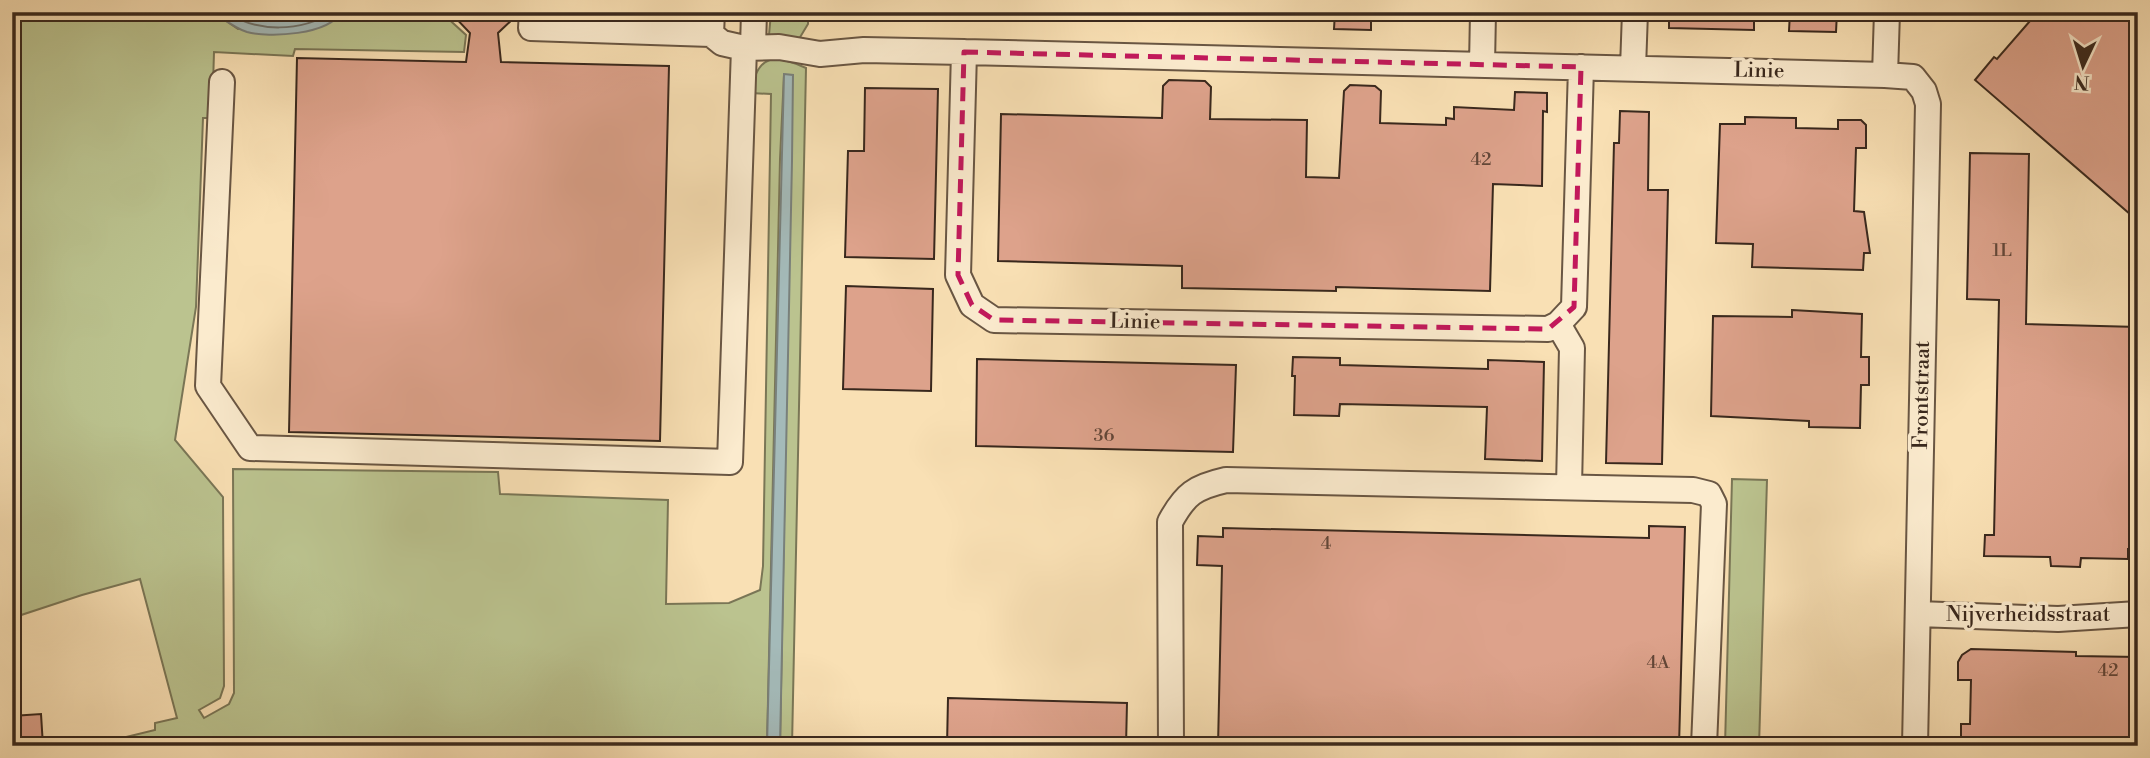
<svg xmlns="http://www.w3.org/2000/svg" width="2150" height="758" viewBox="0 0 2150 758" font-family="'Libre Bodoni',serif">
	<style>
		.green { fill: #bbc38f; stroke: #7a7656; stroke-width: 2 }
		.water { fill: #a4bab9; stroke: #79807b; stroke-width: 2 }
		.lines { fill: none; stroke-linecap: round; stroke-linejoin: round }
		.shore { stroke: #6e716b; stroke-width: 2 }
		.building { fill: #dda28b; stroke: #39281d; stroke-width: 2 }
		.minor-casing { stroke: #695643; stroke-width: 28 }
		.minor { stroke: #fbebce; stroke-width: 24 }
		.marked { fill: none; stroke: #c2185b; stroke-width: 5; stroke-dasharray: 14 9; stroke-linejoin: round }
		.labels { text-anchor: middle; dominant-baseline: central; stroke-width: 7; stroke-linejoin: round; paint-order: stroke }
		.number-label { font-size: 18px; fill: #624638 }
		.street-label { font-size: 21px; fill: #39281d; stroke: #fbebce }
	</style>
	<rect width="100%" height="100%" fill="#f9e0b4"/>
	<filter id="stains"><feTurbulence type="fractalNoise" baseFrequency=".00286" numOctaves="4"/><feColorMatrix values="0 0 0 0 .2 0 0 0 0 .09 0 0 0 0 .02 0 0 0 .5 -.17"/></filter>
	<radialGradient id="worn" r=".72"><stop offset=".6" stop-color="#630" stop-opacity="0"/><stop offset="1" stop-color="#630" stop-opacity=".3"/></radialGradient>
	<!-- green -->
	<path class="green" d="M12,12H213L238,29L341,12H420L443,14L466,35L464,52L295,49L293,56L214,52L212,118H203L196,307L175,440L223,497L224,686L220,698L199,710L204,718L229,704L234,693L233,469L498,472L500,494L668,500L666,604L729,603L760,590L763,566L771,94L751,93C757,53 775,54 806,68L792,746H780L792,75H784L780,159L767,746H124L122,738L155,730V723L177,718L140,579L82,595L12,618Z
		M785,12V18L795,19V12H808V24L799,39L769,35L771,13Z
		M1732,479L1767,480L1759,746H1725Z"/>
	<!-- water -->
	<path class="water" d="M213,12H341C329,35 269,38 247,32C234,28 224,19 213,12Z
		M784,74L793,75L792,161L780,746H767Z"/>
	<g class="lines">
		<!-- shore -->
		<path class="shore" d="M226,12C257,33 301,32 333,12
			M241,12C261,23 295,21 315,12"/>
	</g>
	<!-- building -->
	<path class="building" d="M450,12H517V15L498,33L501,62L669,66L660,441L289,432L297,58L466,62L470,33Z
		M1335,12H1371V30L1334,29Z
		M1669,12H1754V30L1669,28Z
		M1790,12H1837L1836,32L1789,31Z
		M2021,12H2138V221L1975,80L1994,57L1997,59L2030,21Z
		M1169,80L1205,81L1211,87L1210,119L1307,120L1306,177L1339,178L1344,91L1350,85L1375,86L1381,91L1380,123L1446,125V118L1454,119V107L1514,110L1515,92L1547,93V112L1543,111L1542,186L1493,184L1490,291L1336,287V291L1182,288V266L998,261L1001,114L1162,118L1163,86Z
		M865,88L938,89L934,259L845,257L848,151H864Z
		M1620,111L1649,112L1648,190H1668L1662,464L1606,463L1614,143H1619Z
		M1745,117L1796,118V128L1838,129V120H1861L1866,125V148H1856L1854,211L1864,212L1870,253H1864L1863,270L1752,267L1753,244L1716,243L1720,124H1745Z
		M1970,153L2029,154L2026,324L2138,327V549H2128V559L2081,558L2080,567L2051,566L2050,557L1984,556L1985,535H1994L1999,300L1967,299Z
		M846,286L933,289L931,391L843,389Z
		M1792,310L1862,314L1861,357H1869V385H1861L1860,428L1809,427V421L1711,416L1713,316L1792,317Z
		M1293,357L1340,358V365L1488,369V360L1544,362L1542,461L1485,459L1487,407L1340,404L1339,416L1294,415L1295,376H1292Z
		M977,359L1236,365L1233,452L976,446Z
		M1649,526L1685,527L1679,746H1218L1222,566L1197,565L1198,536L1223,537V528L1649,538Z
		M1971,649L2076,652V656L2138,657V746H2095V738L2030,737L2029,746H1961V724H1970L1971,680H1958V662L1962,655Z
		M948,698L1127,703L1126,746H947Z
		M41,714L43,746H12V716Z"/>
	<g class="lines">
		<!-- minor casing -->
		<g class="minor-casing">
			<path id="minor" d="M532,12L531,28L711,34L722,43L744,48
				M711,34L712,12
				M753,47L754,12
				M964,52L958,275L972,305L994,320L1548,329L1558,324L1574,307L1581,67
				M1482,65L1483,12
				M1633,68L1635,12
				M1885,75L1887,12
				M222,82L208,386L250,448L730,462L744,48L779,47L820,54L864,50L964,52L1885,75L1913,77L1924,91L1928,104L1915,746
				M1558,324L1572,348L1569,487
				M1918,614L2058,619L2138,614
				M1171,746L1170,522C1185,494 1195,487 1226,480L1693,490L1709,494L1714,504L1704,746"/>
		</g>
		<!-- minor -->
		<use href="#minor" class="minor"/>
	</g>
	<!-- marked area -->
	<path class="marked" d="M964,52L1581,67L1574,307L1548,329L994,320L972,305L958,275Z"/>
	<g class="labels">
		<!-- number labels -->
		<g class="number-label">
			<text x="1481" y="159">42</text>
			<text x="2002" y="250">1L</text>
			<text x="1104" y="435">36</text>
			<text x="1326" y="543">4</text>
			<text x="1658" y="662">4A</text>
			<text x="2108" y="670">42</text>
		</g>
		<!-- street labels -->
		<g class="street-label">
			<text transform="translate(1759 71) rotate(1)">Linie</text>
			<text transform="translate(1135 322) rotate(1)">Linie</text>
			<text transform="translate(1922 395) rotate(-89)">Frontstraat</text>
			<text x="2028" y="615">Nijverheidsstraat</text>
		</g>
	</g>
	<!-- margin -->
	<rect width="2150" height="758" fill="none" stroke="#f9e0b4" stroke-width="42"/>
	<rect x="14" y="14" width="2122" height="730" fill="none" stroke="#39281d" stroke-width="3.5"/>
	<rect x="21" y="21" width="2108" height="716" fill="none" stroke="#39281d" stroke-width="2"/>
	<!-- north arrow -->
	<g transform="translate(2083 66) rotate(184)" stroke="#fbebce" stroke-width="5" paint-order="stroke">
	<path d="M0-5L12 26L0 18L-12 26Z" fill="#39281d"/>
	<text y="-10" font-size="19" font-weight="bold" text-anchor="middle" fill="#39281d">N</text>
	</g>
	<rect width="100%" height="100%" filter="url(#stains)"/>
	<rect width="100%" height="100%" fill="url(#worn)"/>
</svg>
